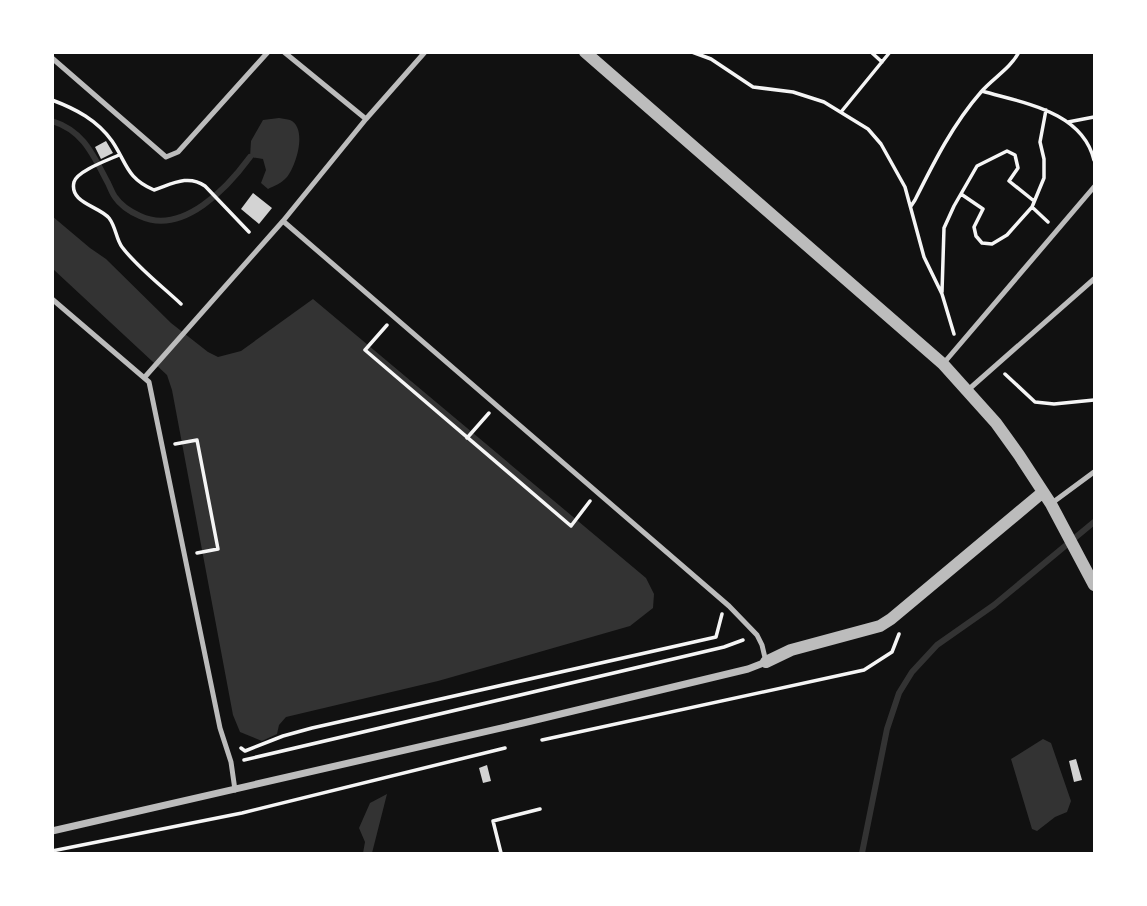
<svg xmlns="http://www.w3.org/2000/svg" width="1147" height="906" viewBox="0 0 1147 906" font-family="Helvetica,sans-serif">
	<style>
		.water { fill: #333 }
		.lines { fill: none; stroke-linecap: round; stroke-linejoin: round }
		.stream { stroke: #333; stroke-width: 6 }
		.building { fill: #d3d3d3 }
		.path { stroke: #f5f5f5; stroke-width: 3.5 }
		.service { stroke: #bcbcbc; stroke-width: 5 }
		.minor { stroke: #bcbcbc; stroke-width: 7 }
		.tertiary { stroke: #bcbcbc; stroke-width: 12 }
	</style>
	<rect width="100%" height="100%" fill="#111"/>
	<!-- water -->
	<path class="water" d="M279,118C283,119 287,119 290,120C308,128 296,166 287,177C282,183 274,186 268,189L261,183L266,170L263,159L250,157L251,141L263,120Z
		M52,216L90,248L106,259L171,323L208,352L218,357L241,351L313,299L646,578L654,594L653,608L630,626L438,681L286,717L279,725L277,734L262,741L240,732L233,715L172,390L167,375L53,269Z
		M1043,739L1051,743L1071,801L1067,812L1055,817L1037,831L1032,829L1011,759Z
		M387,794L372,853H363L365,842L359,828L370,803Z"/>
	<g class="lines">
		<!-- stream -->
		<path class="stream" d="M52,121C84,131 93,155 108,183C110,187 112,193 115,197C121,206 131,212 140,216C183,236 228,187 250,157
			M862,853L887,729L899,693L912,672L937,645L994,605L1094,522"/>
	</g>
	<!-- building -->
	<path class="building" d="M106,141L113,153L101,159L95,147Z
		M253,193L272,208L259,224L241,209Z
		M1076,759L1082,780L1074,782L1069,761Z
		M487,765L491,781L483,783L479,768Z"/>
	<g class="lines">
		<!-- path -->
		<path class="path" d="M692,52L711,59L753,87L793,92L824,102L868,129L881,144L905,187L924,257L942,294L954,334
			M871,52L882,62
			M982,91C1023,103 1082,111 1094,160
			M52,100C76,109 97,120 112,141C127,163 126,178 154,190C172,184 188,174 205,186L249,232
			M841,112L890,52
			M1068,122L1094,117
			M119,155C108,160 77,171 74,182C69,203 99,206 109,218C116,227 116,239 122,247C137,267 163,287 181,304
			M961,194L983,209L974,227L976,236L982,243L992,244L1007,235L1032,207L1044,178V159L1040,142L1046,110
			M911,206L915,200C934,162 953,124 981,92C993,78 1010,69 1019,52
			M1032,207L1048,222
			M942,292L944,228L954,206L977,166L1007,151L1015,155L1018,168L1009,181L1034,201
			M387,325L365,350L571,526L590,501
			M1005,374L1035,402L1054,404L1094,400
			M467,438L489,413
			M175,444L197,440L218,549L197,553
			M542,740L864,670L892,652L899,634
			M241,748L245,751L283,736L312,728L716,637L722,614
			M244,760L724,647L743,640
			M52,851L242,813L505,748
			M501,853L493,821L540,809"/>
		<!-- service -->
		<path class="service" d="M284,52L366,119
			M52,58L166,157L178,152L268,52
			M283,221L729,606L757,635L762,645L766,662
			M52,299L149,382L220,728L231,762L235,790
			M943,364L1094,187
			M144,378L283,221L366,119L425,52
			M968,390L1094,279
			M1052,503L1094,472"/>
		<!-- minor -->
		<path class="minor" d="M52,831L523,723L748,669L766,662"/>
		<!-- tertiary -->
		<path class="tertiary" d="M585,52L943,364L996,423L1019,455L1051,504L1094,585
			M766,662L791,650L880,626L891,619L1043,492"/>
	</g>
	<!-- border -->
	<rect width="1147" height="906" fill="none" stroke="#ffffff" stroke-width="108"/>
</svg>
